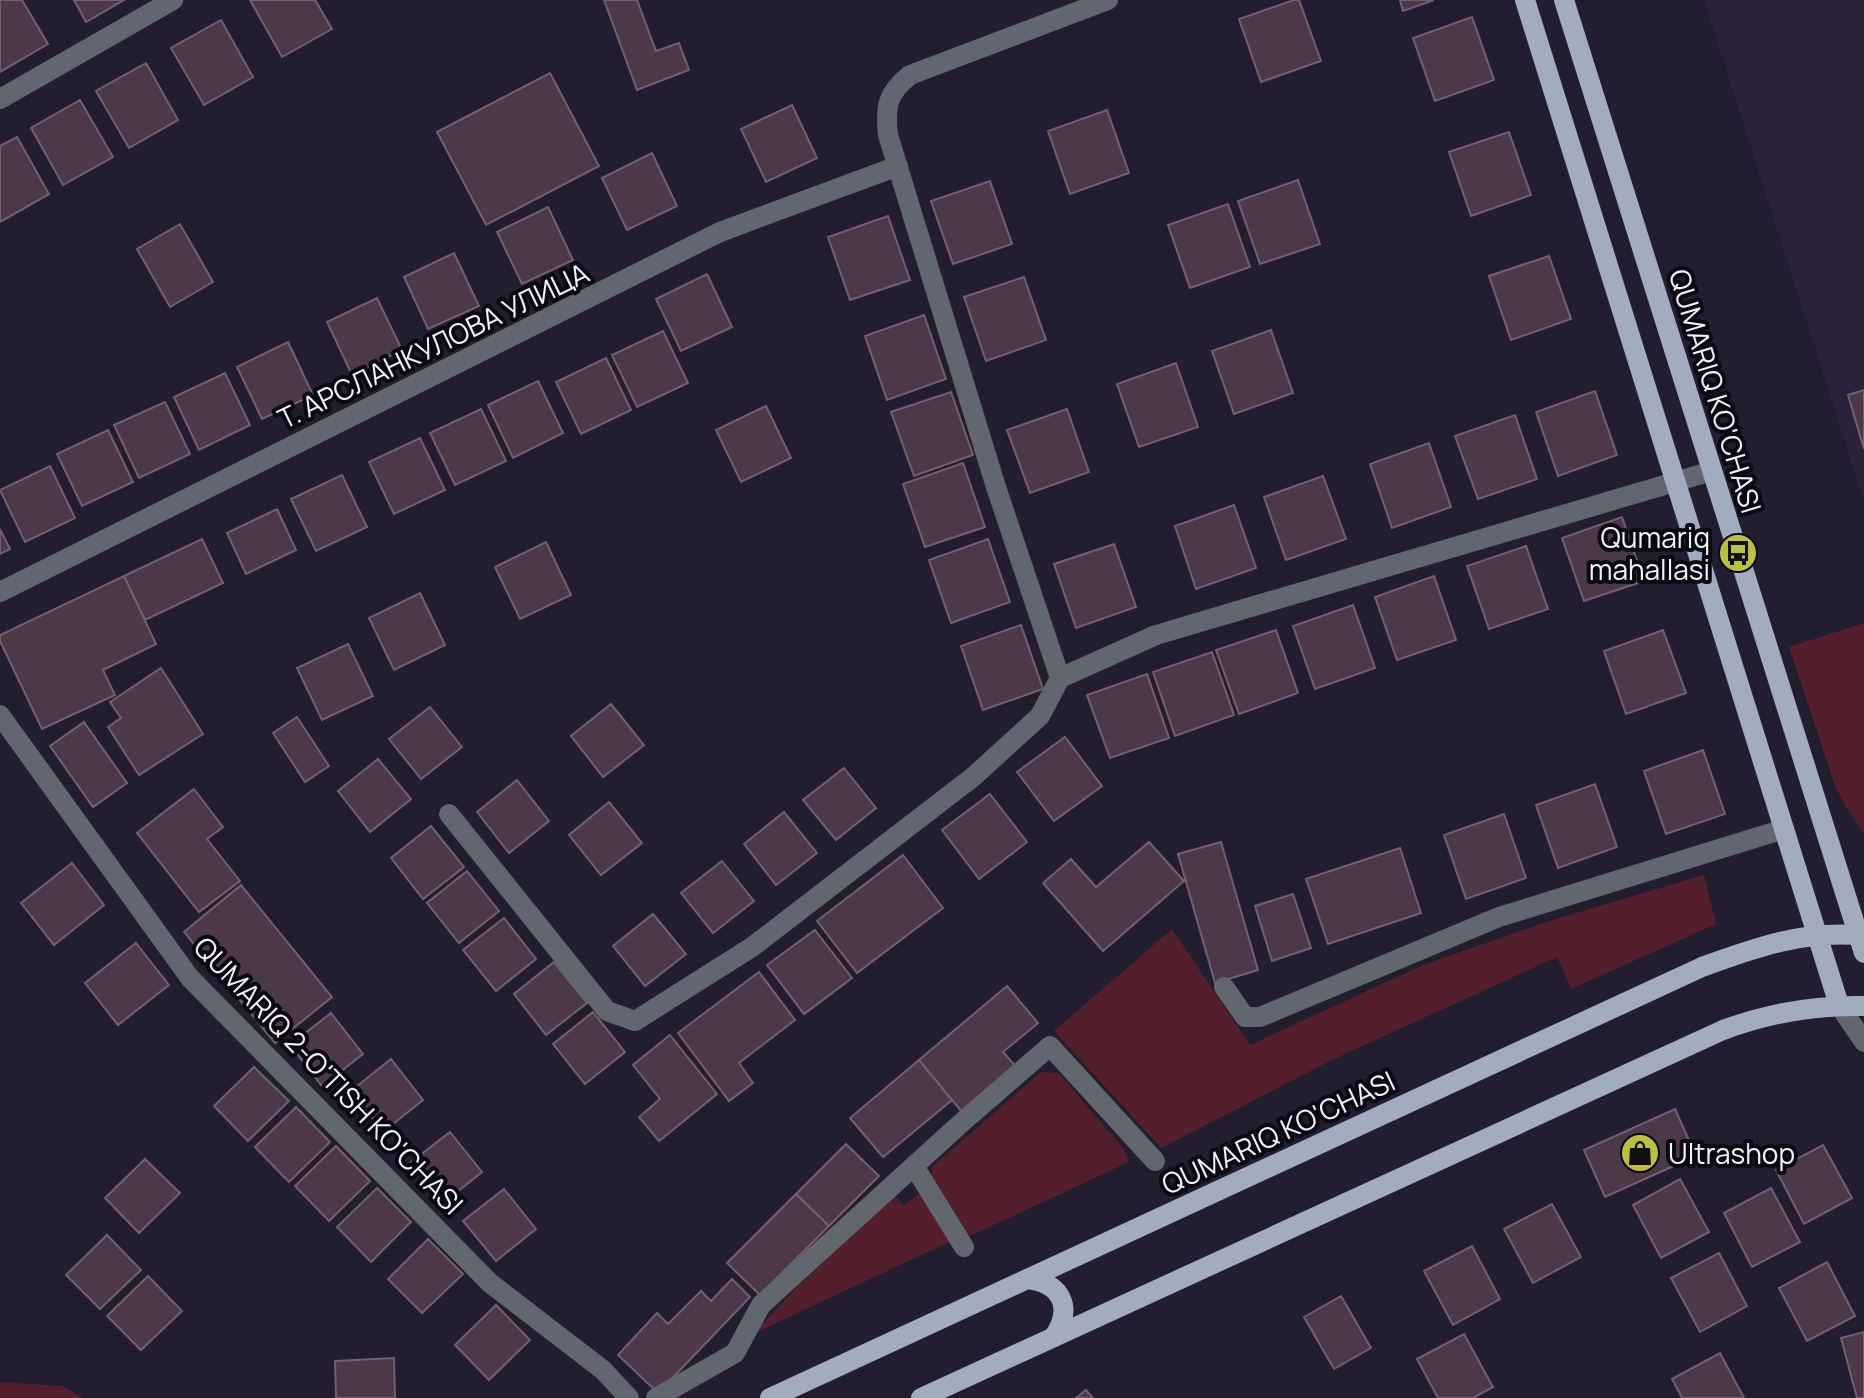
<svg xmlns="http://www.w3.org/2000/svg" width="1864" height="1398" viewBox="0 0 1864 1398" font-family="Manrope,sans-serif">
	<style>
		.built { fill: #2a223b }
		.green { fill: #531f2c }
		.building { fill: #4c3948; stroke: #735f70; stroke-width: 2 }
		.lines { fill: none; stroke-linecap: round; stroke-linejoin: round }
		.minor { stroke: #61666f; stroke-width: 20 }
		.major { stroke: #a2acbf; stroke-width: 20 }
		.labels { text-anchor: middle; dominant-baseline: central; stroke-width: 8; stroke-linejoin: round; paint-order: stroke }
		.street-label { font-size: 28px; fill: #f4f1fe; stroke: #0b0911 }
		.poi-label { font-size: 28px; fill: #f4f1fe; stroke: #0b0911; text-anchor: end }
	</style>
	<rect width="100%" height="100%" fill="#221d2f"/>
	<!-- built -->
	<path class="built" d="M1704,0H1864V502Z"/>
	<!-- green -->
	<path class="green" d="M1864,623V834L1845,805L1835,786L1789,647Z
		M1704,875L1716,924L1571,989L1557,957L1334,1059L1161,1148L1054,1031L1172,929L1250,1045L1423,965L1549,921Z
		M1041,1072L1059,1073L1123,1148L1129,1162L968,1237L932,1179V1167Z
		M921,1192L949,1242L753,1334L798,1286L894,1195L904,1205Z
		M2,1382L63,1386L82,1398H0V1384Z"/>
	<!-- building -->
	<path class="building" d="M0,0H22L48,44L0,72Z
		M74,0H124L86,22Z
		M250,0H315L332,29L282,57Z
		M604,0H637L656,51L679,43L689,70L637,90Z
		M1294,0H1299L1321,61L1261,82L1239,19Z
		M1400,0H1434L1403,11Z
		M1472,17L1494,80L1435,101L1413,38Z
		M221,20L253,77L204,105L171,48Z
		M146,63L178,120L129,148L96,91Z
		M550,73L599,166L486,225L437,132Z
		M80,100L113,157L63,185L31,128Z
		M792,105L817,158L766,182L741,129Z
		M1107,110L1129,173L1070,194L1048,131Z
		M1509,132L1531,195L1471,216L1449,152Z
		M17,137L49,194L0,222V146Z
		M652,153L677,206L627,230L602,178Z
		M1298,180L1320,244L1260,264L1238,201Z
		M990,181L1012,244L953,264L931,201Z
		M1228,204L1250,267L1190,288L1168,225Z
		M548,207L573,260L522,284L497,232Z
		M888,216L910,280L850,300L828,237Z
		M180,224L213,282L170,307L137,249Z
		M454,253L479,306L428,329L404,277Z
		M1549,256L1571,319L1511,340L1489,276Z
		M707,274L732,327L681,351L656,299Z
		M1024,277L1046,340L986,361L964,297Z
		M377,298L402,350L352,375L327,322Z
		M924,315L946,379L887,400L865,336Z
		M1271,330L1293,393L1234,414L1212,351Z
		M663,331L688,383L637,407L612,355Z
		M288,342L313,395L262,419L237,367Z
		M606,358L631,410L581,434L556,382Z
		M1176,363L1198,427L1139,447L1117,384Z
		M225,373L250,425L199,450L174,397Z
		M538,381L563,433L513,458L488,405Z
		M1864,390V449L1848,395Z
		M1595,391L1617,455L1558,476L1536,412Z
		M951,392L973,455L914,476L891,412Z
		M165,402L190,454L139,478L114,425Z
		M766,406L791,458L741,482L716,430Z
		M481,409L506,461L455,485L430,433Z
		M1067,409L1089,472L1030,493L1007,430Z
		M1515,415L1537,479L1478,499L1455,436Z
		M108,430L133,482L82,506L57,454Z
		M420,438L445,490L394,514L369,462Z
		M1429,443L1451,507L1392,528L1370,464Z
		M963,463L985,527L925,547L903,484Z
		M50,466L75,518L25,542L0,490Z
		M342,475L367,527L316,551L291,499Z
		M1323,476L1346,539L1286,560L1264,497Z
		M1234,505L1256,568L1196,589L1175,526Z
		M277,509L296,550L246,574L227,533Z
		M1622,517L1644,581L1584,601L1562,538Z
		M0,529L10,549L0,554Z
		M202,539L223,583L145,620L124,576Z
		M988,539L1010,602L951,623L929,560Z
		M546,542L571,595L520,619L495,567Z
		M1114,544L1136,607L1076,628L1054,564Z
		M1526,546L1548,609L1489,629L1467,566Z
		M124,576L156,644L103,670L115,695L42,729L0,641V635Z
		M1434,576L1456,640L1397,660L1375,597Z
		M420,593L445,645L394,670L369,618Z
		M1353,605L1375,668L1315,689L1293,626Z
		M1021,625L1043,689L983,710L961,646Z
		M1276,630L1298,693L1239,714L1216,650Z
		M1663,630L1686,693L1626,714L1604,651Z
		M348,644L373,696L322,720L297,668Z
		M1212,652L1234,715L1175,736L1153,672Z
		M161,668L203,734L139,775L108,727L121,718L110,702Z
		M1147,674L1169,738L1110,758L1087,695Z
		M611,704L644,745L603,777L571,736Z
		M430,707L462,747L421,779L389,739Z
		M297,717L329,766L305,782L273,733Z
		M84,722L127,783L93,807L50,746Z
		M1065,737L1102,786L1054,821L1017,772Z
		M1703,750L1725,814L1666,834L1644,771Z
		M378,759L411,799L370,832L338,791Z
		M844,768L876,808L836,840L803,800Z
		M517,780L549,821L509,853L477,812Z
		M1595,784L1617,847L1558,868L1536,805Z
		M194,789L223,827L207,839L240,881L199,912L137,833Z
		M990,794L1027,842L979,879L942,830Z
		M609,802L642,843L601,875L569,835Z
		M784,812L817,853L776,885L744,844Z
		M1504,814L1526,878L1466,899L1444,835Z
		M431,826L464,867L423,899L391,858Z
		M1149,842L1184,881L1103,951L1043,883L1071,859L1096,887Z
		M1221,842L1258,970L1215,983L1178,854Z
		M1400,848L1421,913L1328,944L1306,879Z
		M903,855L943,908L857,973L817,921Z
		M722,861L754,901L713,933L681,893Z
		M72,863L104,905L54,945L21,903Z
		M467,871L499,911L459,943L427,903Z
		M241,885L332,997L275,1043L184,932Z
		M1293,894L1311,948L1272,961L1255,906Z
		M653,914L686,954L645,986L613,946Z
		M504,918L536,959L496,991L463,950Z
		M815,930L852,978L804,1014L767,965Z
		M136,943L169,985L118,1025L85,983Z
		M554,962L587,1003L546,1035L514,994Z
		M759,972L795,1020L739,1063L753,1083L729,1101L678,1033Z
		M1007,986L1038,1023L1003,1052L1016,1067L962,1112L919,1060Z
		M593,1012L625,1052L585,1084L553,1044Z
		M331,1013L363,1054L322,1086L290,1045Z
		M670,1035L717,1094L659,1141L639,1117L660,1099L633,1065Z
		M391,1059L423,1100L383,1132L351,1091Z
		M919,1060L952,1100L883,1157L850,1118Z
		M254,1067L289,1101L248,1141L214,1106Z
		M296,1107L330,1142L289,1182L255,1147Z
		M1675,1109L1696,1156L1605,1197L1584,1150Z
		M450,1132L482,1172L442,1204L410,1163Z
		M846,1144L879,1176L829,1226L796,1194Z
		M1823,1145L1852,1198L1804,1224L1776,1170Z
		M336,1146L370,1181L329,1221L295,1186Z
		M145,1159L180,1193L139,1233L105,1198Z
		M1680,1179L1709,1232L1661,1258L1633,1205Z
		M377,1188L411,1222L371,1262L337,1227Z
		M1771,1188L1800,1242L1752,1267L1724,1213Z
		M504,1189L536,1229L496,1261L463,1221Z
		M796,1194L829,1226L760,1295L727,1263Z
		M1552,1204L1581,1257L1533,1283L1504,1229Z
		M107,1235L141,1270L100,1309L66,1275Z
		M428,1239L463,1274L422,1313L388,1279Z
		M1472,1246L1500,1299L1453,1325L1424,1271Z
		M1719,1253L1747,1306L1700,1332L1671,1278Z
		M1827,1262L1855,1316L1807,1341L1779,1288Z
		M148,1276L182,1311L141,1350L107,1316Z
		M732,1279L750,1297L658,1393L618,1355L657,1313L668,1324L701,1291L711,1301Z
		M1341,1296L1371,1348L1334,1369L1304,1317Z
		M496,1305L530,1340L489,1380L455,1345Z
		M1864,1332V1398H1857L1841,1338Z
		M1464,1334L1493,1387L1473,1398H1438L1417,1359Z
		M1720,1353L1744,1398H1682L1672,1379Z
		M394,1358L395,1398H336L335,1361Z
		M1086,1390L1093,1398H1076Z"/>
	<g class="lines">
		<!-- minor -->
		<path class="minor" d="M0,99L173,0
			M0,592L720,232L898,166
			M1060,678L996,487L888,135C885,107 887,93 910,75L1108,0
			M0,715L190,978L490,1283L603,1370L629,1398
			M449,814L607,1011L635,1021L752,947L973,777L1040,716L1060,678L1156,635L1712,471
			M1224,987L1245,1017H1260L1499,917L1784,829
			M1839,1005L1864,1042
			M914,1166L964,1247
			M656,1398L735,1353L761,1305L959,1125L1050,1046L1155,1161"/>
		<!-- major -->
		<path class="major" d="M1525,0L1839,1005
			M1564,0L1864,953
			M1027,1279C1062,1283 1074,1308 1053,1338
			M770,1398L1702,967C1754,948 1807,929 1864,936
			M921,1398L1723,1030C1769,1013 1815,1005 1864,1006"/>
	</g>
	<!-- icons -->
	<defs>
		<g id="bus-disc" transform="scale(2)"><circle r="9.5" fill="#bac045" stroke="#0b0911"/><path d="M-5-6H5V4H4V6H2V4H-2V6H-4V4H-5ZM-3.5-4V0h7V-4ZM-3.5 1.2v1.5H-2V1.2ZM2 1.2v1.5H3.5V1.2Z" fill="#111"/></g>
		<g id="shop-disc" transform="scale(2)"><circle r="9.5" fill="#bac045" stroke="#0b0911"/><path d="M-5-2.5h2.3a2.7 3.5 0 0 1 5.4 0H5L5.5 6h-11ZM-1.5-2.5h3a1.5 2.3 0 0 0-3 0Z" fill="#111"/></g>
	</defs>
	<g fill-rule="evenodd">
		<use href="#bus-disc" x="1738" y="553"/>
		<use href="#shop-disc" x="1640" y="1153"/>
	</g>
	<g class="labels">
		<!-- street labels -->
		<g class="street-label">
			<text transform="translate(433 345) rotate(-26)">Т. АРСЛАНКУЛОВА УЛИЦА</text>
			<text transform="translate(1716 391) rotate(73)">QUMARIQ KO'CHASI</text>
			<text transform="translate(329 1075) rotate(46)">QUMARIQ 2-O'TISH KO'CHASI</text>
			<text transform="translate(1278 1132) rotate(-25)">QUMARIQ KO'CHASI</text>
		</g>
		<!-- poi labels -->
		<g class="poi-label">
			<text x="1710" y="537">Qumariq<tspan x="1710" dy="32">mahallasi</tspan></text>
			<text x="1668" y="1153" text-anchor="start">Ultrashop</text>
		</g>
	</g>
</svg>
